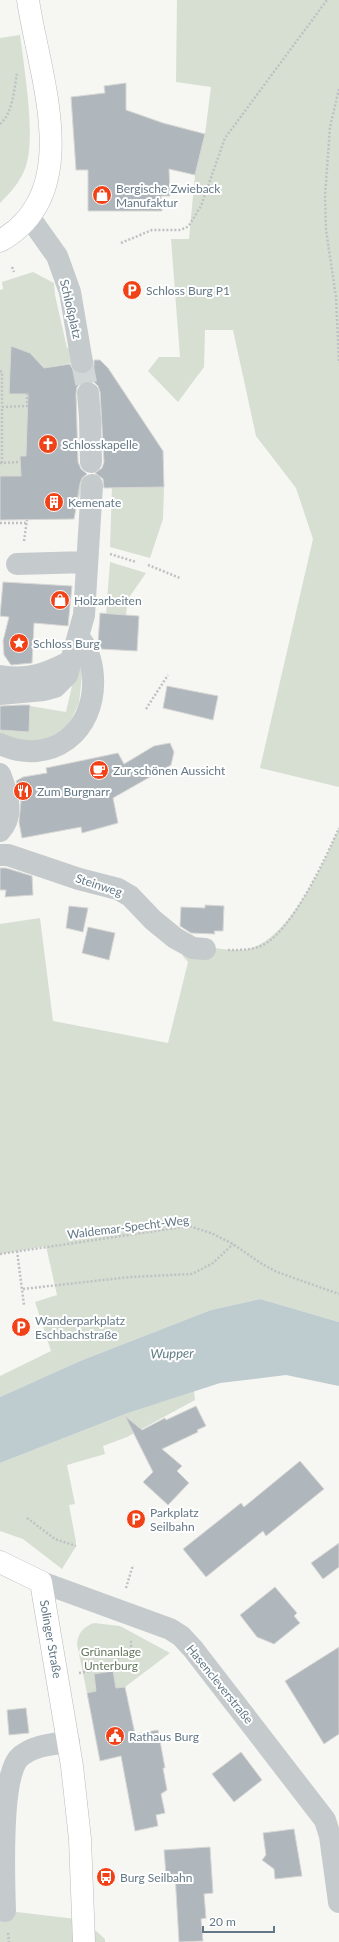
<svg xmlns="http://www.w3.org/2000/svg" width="339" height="1942" viewBox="0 0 339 1942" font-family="Lato,sans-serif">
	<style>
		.green { fill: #d7dfd3 }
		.water { fill: #becbcf }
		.building { fill: #afb7bc; stroke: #d8d7d5 }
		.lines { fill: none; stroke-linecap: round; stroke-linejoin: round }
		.minor-tunnel { stroke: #d1d6d7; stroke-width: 22; stroke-dasharray: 22 11; stroke-linecap: butt }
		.major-casing { stroke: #b8bdc0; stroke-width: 23 }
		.path { stroke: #bfc1c3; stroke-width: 2.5; stroke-dasharray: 2 2; stroke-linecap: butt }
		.minor { stroke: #c5cacc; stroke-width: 22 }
		.major { stroke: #fff; stroke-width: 22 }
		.labels { text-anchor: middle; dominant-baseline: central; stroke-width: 4; stroke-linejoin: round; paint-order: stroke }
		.poi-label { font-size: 12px; fill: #637886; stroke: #fff; text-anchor: start }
		.street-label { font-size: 12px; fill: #637886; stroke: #fff }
		.park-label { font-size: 12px; fill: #64785e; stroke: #fff }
		.water-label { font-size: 13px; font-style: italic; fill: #5e7b83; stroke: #fff }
	</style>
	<rect width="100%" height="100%" fill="#f6f6f2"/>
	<!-- green -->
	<path class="green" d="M177,0H339V787L260,768L313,539L296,488L256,436L233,330H205L204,367L178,402L148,371L159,357H180L171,239H189L195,175L205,134L211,87L176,82Z
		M20,35C24,68 36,135 26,166C21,181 11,192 0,203V38Z
		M33,272L54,283L55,295L67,348H71L72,363L44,368L30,353L13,347L9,394H38L66,474H85L74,519L0,520V290L3,289L2,282Z
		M112,487H164L163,519L150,558L110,547Z
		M110,562L146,573L128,599L126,615L106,614Z
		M77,664L83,666L79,703L71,720L61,734L32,744L0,735V730L29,731L30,706L66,712Z
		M339,828V1322L260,1299L211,1310L80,1361L0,1397V1376L51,1351L35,1302L57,1295L46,1246L0,1254V924L40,918L53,1021L168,1043L188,962L182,955C186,953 189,949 193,948C206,945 227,951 242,950C286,947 323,865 339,828Z
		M194,1391L195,1400L127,1437L103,1446L105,1454L67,1465L75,1504L69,1505L76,1542L75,1548L62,1569L23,1539L0,1531V1463L128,1413Z
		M94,1623L120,1626L170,1653L125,1687L87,1693L77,1644C78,1633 83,1627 94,1623Z
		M0,1910L84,1920L105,1939V1942H0Z"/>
	<!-- water -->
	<path class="water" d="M260,1299L339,1322V1386L286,1375L220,1383L128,1413L0,1463V1397L80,1361L211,1310Z"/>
	<!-- building -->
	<path class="building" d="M126,83V110L163,123L205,134L195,175L169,169L170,196H161L162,211H88V170H76L71,97L105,93L104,86Z
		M11,346L30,353L44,368L70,364L73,370L78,374H84L90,371L94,366V360H100L108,368L163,451L164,487L104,488L103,479L95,473L102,468L104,462L100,392L98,386L94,382L87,381L81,383L77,387L76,394L78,462L81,469L87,474L82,478L80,484L74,519L0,520V476H21L20,456H26L28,394H9Z
		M3,582L72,586L68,626L34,623L32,663L11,665L4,655L3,641L9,617L0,616Z
		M100,613L139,616L137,651L100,649L98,644Z
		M167,686L218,696L213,720L163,708Z
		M22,705H30L29,732L0,730V706Z
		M170,743L174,752L171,765L113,798L118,823L82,833L81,827L22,838L19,822L21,801L16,781L23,777L47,773L46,768L118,753L124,764L154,746Z
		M0,868H6L32,876L33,895L5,897L6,890H0Z
		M205,905L224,906L223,931H214L215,934L191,933L180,926L181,907L205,908Z
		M69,906L88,908L83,932L66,928Z
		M88,927L115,933L109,960L82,953Z
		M196,1406L206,1426L197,1430L198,1432L162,1449L182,1466L177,1471L189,1483L168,1505L143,1482L153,1472L125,1416L142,1430L165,1418L166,1420Z
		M300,1461L324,1489L266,1536L263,1531L206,1577L183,1549L241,1503L244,1507Z
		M339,1543V1567L323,1579L311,1563Z
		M275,1587L297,1613L294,1616L300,1623L274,1644L257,1637L240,1615Z
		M339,1647V1734L324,1744L285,1681Z
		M113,1671L116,1688L125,1687L135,1734L158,1730L165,1768H163L167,1790L161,1794L165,1813L156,1815L158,1826L135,1831L121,1756L100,1761L87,1693L96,1691L94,1674Z
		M26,1708L29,1733L9,1735L7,1710Z
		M241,1752L262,1780L234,1802L212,1774Z
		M294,1829L302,1876L275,1879L274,1869L262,1860L266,1855L263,1833Z
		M210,1847L213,1893L204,1894L206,1918L201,1919L203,1941L179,1942L175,1874L166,1875L164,1850Z"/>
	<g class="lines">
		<!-- minor-tunnel -->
		<path class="minor-tunnel" d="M82,362L88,393"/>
		<!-- major casing -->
		<g class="major-casing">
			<path id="major" d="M0,241C86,193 39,76 28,0
				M0,1562L41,1582L72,1766L80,1839L84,1942"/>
		</g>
		<!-- path -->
		<path class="path" d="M339,89L330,127L325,196L326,230L336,297L339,362
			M0,124C13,113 14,89 17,73
			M121,243L152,230H179L186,228L190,224L201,206L225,138L327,0
			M12,267L14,272
			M0,371L2,372V407
			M0,463L20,462
			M2,463V407L27,406V394
			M0,523H27
			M24,541L27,520
			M110,554L136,562
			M148,565L180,578
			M146,709L168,675
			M228,950C239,950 251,950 261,946C292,932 325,859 339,828
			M17,1251L24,1305
			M0,1254L189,1226L211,1233L233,1244L262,1264L277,1272L339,1294
			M23,1289L130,1277L192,1274L213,1263L233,1244
			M27,1518L55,1539L76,1546
			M126,1588L133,1565
			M79,1673L108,1668V1664L117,1663V1658L124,1657L123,1650L131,1649V1639
			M8,1933L9,1942"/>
		<!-- minor -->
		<path class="minor" d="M30,218L57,256L70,292L82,362
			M88,393L90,418L91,462
			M17,564L87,562
			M0,676C28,681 46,674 71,661
			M0,694L44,690L55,687L67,675L84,615L92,485
			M0,744C51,767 96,732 93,677C92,662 89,649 79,638
			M0,774C7,792 15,815 0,831
			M0,855H8L79,879L118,889L130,896L153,920L175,938L193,948L205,949
			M41,1582L170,1629L181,1636L193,1649L325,1820L330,1836L339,1902
			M5,1911C4,1876 0,1783 18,1759C30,1746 52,1744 69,1742"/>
		<!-- major -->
		<use href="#major" class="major"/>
	</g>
	<!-- icons -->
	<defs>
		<g id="shop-disc" transform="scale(1)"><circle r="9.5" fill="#f14117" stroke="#fff"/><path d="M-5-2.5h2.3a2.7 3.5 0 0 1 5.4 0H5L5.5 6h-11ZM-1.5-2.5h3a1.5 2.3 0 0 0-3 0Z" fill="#fff"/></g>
		<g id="parking-disc" transform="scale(1)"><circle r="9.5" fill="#f14117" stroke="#fff"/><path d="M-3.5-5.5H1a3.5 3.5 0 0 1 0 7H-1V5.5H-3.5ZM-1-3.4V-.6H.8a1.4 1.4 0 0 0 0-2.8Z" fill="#fff"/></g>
		<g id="church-disc" transform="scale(1)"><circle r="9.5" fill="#f14117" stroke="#fff"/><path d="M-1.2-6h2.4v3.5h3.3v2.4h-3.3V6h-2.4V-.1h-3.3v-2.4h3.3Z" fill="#fff"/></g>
		<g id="building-disc" transform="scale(1)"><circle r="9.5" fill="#f14117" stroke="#fff"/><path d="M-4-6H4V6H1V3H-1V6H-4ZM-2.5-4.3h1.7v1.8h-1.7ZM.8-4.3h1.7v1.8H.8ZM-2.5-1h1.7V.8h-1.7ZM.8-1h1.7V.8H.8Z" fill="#fff"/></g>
		<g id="sight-disc" transform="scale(1)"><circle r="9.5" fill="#f14117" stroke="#fff"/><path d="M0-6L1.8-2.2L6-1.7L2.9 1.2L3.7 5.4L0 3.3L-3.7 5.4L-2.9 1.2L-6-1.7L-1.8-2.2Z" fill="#fff"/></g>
		<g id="cafe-disc" transform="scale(1)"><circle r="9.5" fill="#f14117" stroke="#fff"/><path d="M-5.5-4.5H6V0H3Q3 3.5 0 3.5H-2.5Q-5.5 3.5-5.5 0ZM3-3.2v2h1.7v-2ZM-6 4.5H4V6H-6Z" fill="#fff"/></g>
		<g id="restaurant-disc" transform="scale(1)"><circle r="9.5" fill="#f14117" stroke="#fff"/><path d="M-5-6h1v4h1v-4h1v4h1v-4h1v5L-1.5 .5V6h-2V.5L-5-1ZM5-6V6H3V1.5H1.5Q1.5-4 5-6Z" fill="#fff"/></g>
		<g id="civic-disc" transform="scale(1)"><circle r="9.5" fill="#f14117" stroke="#fff"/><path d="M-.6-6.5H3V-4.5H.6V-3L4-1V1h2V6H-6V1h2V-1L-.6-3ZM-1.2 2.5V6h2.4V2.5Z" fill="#fff"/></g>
		<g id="bus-disc" transform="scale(1)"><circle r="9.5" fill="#f14117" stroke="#fff"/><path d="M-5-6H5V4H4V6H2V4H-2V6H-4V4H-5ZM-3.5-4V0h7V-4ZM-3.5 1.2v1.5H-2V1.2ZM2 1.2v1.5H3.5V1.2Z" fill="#fff"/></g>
	</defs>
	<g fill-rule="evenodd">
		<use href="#shop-disc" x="102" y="195"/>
		<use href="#parking-disc" x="132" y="290"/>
		<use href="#church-disc" x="48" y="444"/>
		<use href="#building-disc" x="54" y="502"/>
		<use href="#shop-disc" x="60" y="600"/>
		<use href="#sight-disc" x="19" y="643"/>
		<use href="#cafe-disc" x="99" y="770"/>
		<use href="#restaurant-disc" x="23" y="791"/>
		<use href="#parking-disc" x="21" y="1327"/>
		<use href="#parking-disc" x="136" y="1519"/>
		<use href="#civic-disc" x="115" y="1736"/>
		<use href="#bus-disc" x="106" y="1877"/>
	</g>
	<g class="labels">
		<!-- poi labels -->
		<g class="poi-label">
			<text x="116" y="188">Bergische Zwieback<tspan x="116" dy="14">Manufaktur</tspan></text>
			<text x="146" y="290">Schloss Burg P1</text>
			<text x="62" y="444">Schlosskapelle</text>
			<text x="68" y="502">Kemenate</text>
			<text x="74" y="600">Holzarbeiten</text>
			<text x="33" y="643">Schloss Burg</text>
			<text x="113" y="770">Zur schönen Aussicht</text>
			<text x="37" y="791">Zum Burgnarr</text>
			<text x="35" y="1320">Wanderparkplatz<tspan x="35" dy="14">Eschbachstraße</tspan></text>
			<text x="150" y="1512">Parkplatz<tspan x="150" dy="14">Seilbahn</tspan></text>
			<text x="129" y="1736">Rathaus Burg</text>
			<text x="120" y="1877">Burg Seilbahn</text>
		</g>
		<!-- street labels -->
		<g class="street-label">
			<text transform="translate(71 309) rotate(77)">Schloßplatz</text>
			<text transform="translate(99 885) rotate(18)">Steinweg</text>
			<text transform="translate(128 1227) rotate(-7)">Waldemar-Specht-Weg</text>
			<text transform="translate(51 1639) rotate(80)">Solinger Straße</text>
			<text transform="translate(220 1684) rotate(51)">Hasencleverstraße</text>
		</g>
		<!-- park labels -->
		<g class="park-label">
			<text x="111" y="1651">Grünanlage<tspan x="111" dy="14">Unterburg</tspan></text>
		</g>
		<!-- water labels -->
		<g class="water-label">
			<text transform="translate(172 1353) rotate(-1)">Wupper</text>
		</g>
	</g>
	<!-- scale -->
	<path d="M203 1926v6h71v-6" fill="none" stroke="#637886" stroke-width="2"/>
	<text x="209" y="1926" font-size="12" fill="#637886" stroke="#ffffff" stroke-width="3" paint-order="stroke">20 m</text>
</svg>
